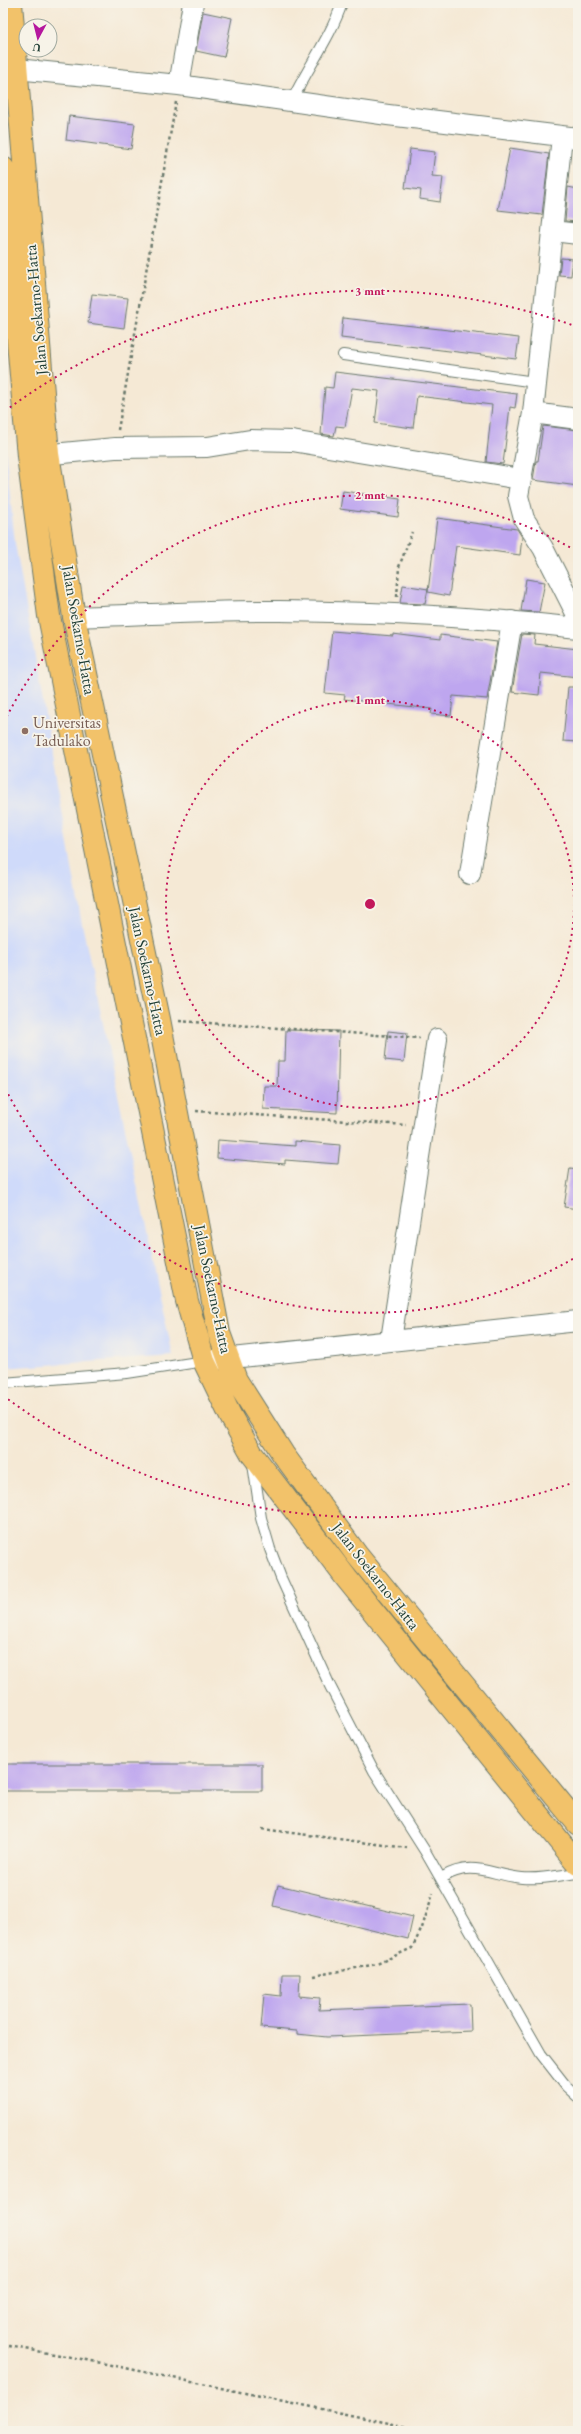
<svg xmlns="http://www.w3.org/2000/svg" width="581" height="2434" viewBox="0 0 581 2434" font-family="'EB Garamond',serif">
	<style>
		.built { fill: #cfdafa }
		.building { fill: #bea6ef }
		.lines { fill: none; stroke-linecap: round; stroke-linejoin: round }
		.lane-casing { stroke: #6a796c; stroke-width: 12 }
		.street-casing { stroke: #6a796c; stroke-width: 22 }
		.primary-casing { stroke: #6a796c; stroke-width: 24 }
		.path { stroke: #6a796c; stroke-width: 2.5; stroke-dasharray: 3 3; stroke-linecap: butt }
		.lane { stroke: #fff; stroke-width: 10 }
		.street { stroke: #fff; stroke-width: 20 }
		.primary { stroke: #f2c26a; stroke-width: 22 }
		.ring { fill: none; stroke: #c2185b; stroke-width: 2; stroke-dasharray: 2 4 }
		.education-dot { fill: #8d6e63; stroke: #f7f3e8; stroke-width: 1.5 }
		.labels { text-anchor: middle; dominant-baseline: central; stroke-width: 3.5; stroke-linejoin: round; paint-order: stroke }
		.street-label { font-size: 16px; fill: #1f3d34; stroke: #f7f3e8 }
		.education-label { font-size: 16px; fill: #785e54; stroke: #f7f3e8; text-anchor: start }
		.centre { fill: #c2185b; stroke: #f7f3e8; stroke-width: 2 }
		.ring-label { font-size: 12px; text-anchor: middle; font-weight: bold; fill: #c2185b; stroke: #f7f3e8; stroke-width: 3.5; stroke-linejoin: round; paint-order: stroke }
	</style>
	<rect width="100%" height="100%" fill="#f7f3e8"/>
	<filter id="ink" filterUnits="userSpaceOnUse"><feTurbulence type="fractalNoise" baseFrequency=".025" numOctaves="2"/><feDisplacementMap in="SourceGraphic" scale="8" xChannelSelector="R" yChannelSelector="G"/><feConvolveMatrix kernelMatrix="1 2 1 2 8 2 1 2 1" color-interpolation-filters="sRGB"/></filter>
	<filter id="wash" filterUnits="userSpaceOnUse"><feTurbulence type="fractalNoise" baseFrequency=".012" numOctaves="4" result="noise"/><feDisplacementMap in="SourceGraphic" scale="16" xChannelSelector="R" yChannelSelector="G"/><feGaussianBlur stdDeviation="0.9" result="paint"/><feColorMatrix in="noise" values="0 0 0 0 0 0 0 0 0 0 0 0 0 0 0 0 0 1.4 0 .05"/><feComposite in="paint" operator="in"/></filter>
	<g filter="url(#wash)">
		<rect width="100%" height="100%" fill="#f5e9d5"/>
		<!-- built -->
		<path class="built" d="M3,428L15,543L81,919L173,1356L3,1368Z"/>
		<g id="blocks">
			<!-- building -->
			<path class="building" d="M203,12L232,18L224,57L196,51Z
				M69,116L135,124L131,149L66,140Z
				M510,148L549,154L542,215L498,210Z
				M410,149L435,152L432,176L443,177L440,202L420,199L421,190L405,188Z
				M568,187L578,189V222L565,221Z
				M561,258L573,259L571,276L559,275Z
				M92,294L128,298L124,328L88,323Z
				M343,318L519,338L516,359L341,338Z
				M335,372L517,394L515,408L510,407L503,464L486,462L492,405L417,396L413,428L375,423L379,391L352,388L345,427L336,426L334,436L321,434L325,387L333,388Z
				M543,426L578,430V486L533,480L536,461H538Z
				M343,491L400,499L398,517L340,509Z
				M437,518L517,529L522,537L520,555L456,546L449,596L428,592Z
				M526,579L545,582L539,612L521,611Z
				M403,585L428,589L425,604L400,603Z
				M332,631L393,636V634L440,640V635L497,642L487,699L453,696L451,716L431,714L432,709L344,699L345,695L325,693Z
				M522,634L535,635L534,644L578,649V677L541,673L539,695L512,692Z
				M568,687H578V742L563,741Z
				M286,1030L339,1031L337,1113L263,1109L264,1086H277L278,1061H285Z
				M388,1031L407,1033L404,1062L385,1060Z
				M218,1140L295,1146V1141L340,1145L338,1164L285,1160V1164L217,1158Z
				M570,1168L578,1169V1209L564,1207Z
				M3,1764H262V1791H3Z
				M278,1885L413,1917L408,1939L273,1906Z
				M282,1974H300L299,1996L320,1998L319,2010L470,2004L471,2031L327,2037L297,2034V2031L261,2028L264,1994L281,1996Z"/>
		</g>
	</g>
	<g filter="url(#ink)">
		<use href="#blocks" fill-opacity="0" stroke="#6a796c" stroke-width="1"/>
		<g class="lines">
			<!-- lane casing -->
			<g class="lane-casing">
				<path id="lane" d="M292,101C307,68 331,37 342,3
					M343,355L535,382
					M3,1383L127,1373L204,1361
					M253,1464L261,1518L270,1549L281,1578L330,1686L374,1771L425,1851L541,2054L566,2086L578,2097
					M441,1878C473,1859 490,1875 522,1878C540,1880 560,1875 578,1873"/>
			</g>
			<!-- street casing -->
			<g class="street-casing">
				<path id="street" d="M16,69L179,85L388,115L578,138
					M179,85L193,3
					M562,136L533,413L518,496L524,519L543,548L578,617
					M553,231L578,234
					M533,413L578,419
					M32,456L115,448L207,447L250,440L292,441L520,479
					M74,617C142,615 211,610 279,611C379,612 479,617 578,628
					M470,874L512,621
					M391,1340L437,1039
					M204,1361L578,1321"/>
			</g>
			<!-- primary casing -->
			<g class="primary-casing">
				<path id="primary" d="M11,3L48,454L74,617L159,1019L219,1333L236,1380L283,1454L357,1555L578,1824
					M3,168L28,456L49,616L187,1301L204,1361L230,1415L252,1454L347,1579L578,1864"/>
			</g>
			<!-- path -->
			<path class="path" d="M118,430L176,102
				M397,597L399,567L412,532
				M179,1021L420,1038
				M196,1111L406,1125
				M262,1829L407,1848
				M313,1976L377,1964L412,1948L422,1928L433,1893
				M3,2345L87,2360L427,2431"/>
			<!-- lane -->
			<use href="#lane" class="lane"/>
			<!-- street -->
			<use href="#street" class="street"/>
			<!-- primary -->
			<use href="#primary" class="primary"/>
		</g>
	</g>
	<!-- distance rings -->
	<g class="ring">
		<circle cx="370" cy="904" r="204"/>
		<path d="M578 1256A409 409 0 0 1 4 1086M4 722A409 409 0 0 1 578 552"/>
		<path d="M575 1482A613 613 0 0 1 5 1397M5 411A613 613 0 0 1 575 326"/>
	</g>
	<!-- markers -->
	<circle class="education-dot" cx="25" cy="731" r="4"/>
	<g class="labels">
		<!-- street labels -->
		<g class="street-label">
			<text transform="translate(36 310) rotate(-95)">Jalan Soekarno-Hatta</text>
			<text transform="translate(79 630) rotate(80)">Jalan Soekarno-Hatta</text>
			<text transform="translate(148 971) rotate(78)">Jalan Soekarno-Hatta</text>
			<text transform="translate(213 1289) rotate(78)">Jalan Soekarno-Hatta</text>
			<text transform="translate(376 1576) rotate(52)">Jalan Soekarno-Hatta</text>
		</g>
		<!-- education labels -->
		<g class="education-label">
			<text x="33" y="722">Universitas<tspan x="33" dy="18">Tadulako</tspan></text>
		</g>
	</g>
	<circle cx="370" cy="904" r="6" class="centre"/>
	<g class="ring-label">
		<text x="370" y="295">3 mnt</text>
		<text x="370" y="499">2 mnt</text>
		<text x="370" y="704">1 mnt</text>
	</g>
	<!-- margin -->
	<rect width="581" height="2434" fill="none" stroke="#f7f3e8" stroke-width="16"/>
	<!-- north arrow -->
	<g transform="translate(38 38) rotate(187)"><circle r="19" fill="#f7f3e8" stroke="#a1aaa0"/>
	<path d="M0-3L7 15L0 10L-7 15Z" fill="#b5179e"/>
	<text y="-6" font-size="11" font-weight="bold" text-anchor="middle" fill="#1f3d34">U</text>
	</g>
</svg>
